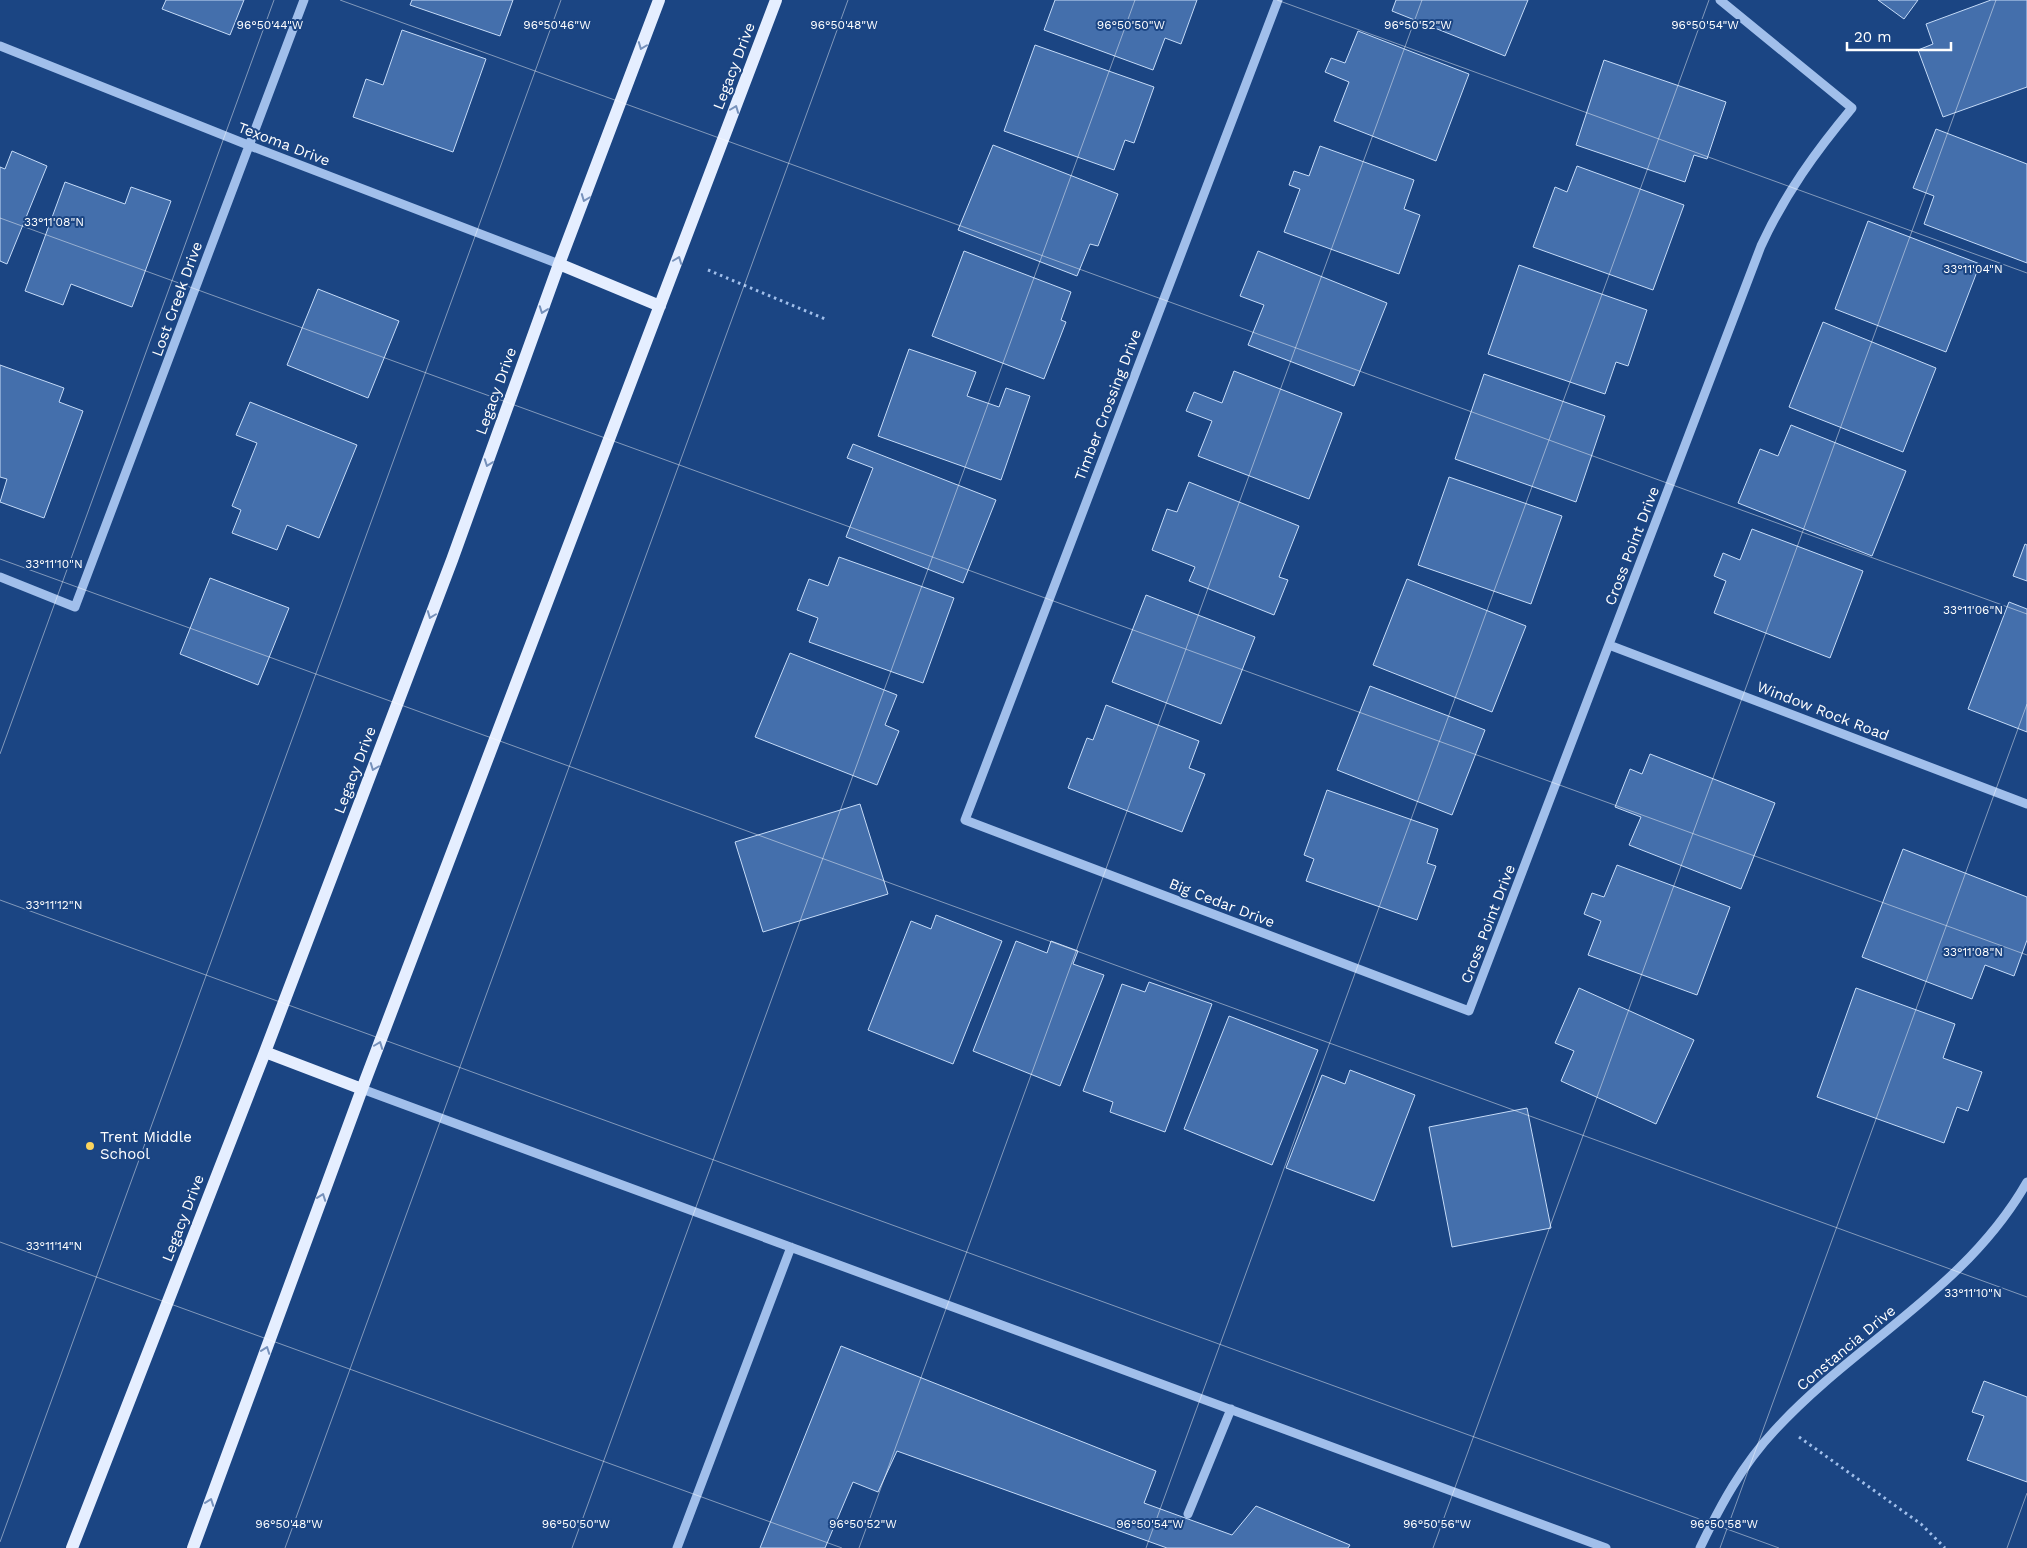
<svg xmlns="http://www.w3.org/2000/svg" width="2027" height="1548" viewBox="0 0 2027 1548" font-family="'Work Sans',sans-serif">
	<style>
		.building { fill: #446fac; stroke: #c5dbf8 }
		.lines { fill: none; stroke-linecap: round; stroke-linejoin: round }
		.path { stroke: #a1bfeb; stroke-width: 3; stroke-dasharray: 2.5 4; stroke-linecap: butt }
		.minor { stroke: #a1bfeb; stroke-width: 9 }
		.major { stroke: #e5eeff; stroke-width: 12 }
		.oneway { stroke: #7691bb }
		.ticks { fill: none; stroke: #fff; stroke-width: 1; stroke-opacity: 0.45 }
		.poi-dot { fill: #fcd45d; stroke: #1b4583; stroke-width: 2 }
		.labels { text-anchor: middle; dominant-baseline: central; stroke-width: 4; stroke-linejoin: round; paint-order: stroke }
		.street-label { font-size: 15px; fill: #fff; stroke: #1b4583 }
		.poi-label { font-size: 15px; fill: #fff; stroke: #1b4583; text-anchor: start }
		.ticks-label { font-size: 12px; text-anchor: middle; fill: #fff; stroke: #1b4583; stroke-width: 4; stroke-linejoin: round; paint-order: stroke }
	</style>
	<rect width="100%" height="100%" fill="#1b4583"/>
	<!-- building -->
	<path class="building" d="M166,0H244L230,35L162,9Z
		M412,0H513L500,36L410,5Z
		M1055,0H1197L1181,44L1165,38L1153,70L1044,30Z
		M1396,0H1528L1505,56L1392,11Z
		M1878,0H1918L1904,19Z
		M1991,0H2027V87L1943,117L1918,50L1933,44L1926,24Z
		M402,30L486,59L453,152L353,117L366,79L383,85Z
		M1358,31L1469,74L1436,161L1334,121L1349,82L1325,72L1331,58L1345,63Z
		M1035,45L1154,87L1134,143L1125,140L1114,170L1004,131Z
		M1604,60L1726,102L1707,159L1694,155L1685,182L1576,145Z
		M1936,129L2027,164V263L1924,224L1934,196L1913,188Z
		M993,145L1118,194L1098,246L1090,244L1077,276L958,230Z
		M1320,146L1414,180L1404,209L1420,215L1399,274L1284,232L1300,189L1289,185L1294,171L1309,176Z
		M12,151L47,166L7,264L0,261V167L5,169Z
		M1577,166L1684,205L1653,290L1533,247L1555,187L1567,192Z
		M65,182L125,204L131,187L171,201L132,307L71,284L63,305L25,291Z
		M1868,221L1980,264L1946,352L1835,309Z
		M964,251L1071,292L1061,320L1066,322L1044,379L932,336Z
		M1258,251L1387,303L1354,386L1248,345L1264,305L1240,296Z
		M1519,265L1647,310L1628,366L1616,362L1605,394L1488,354Z
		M318,289L399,321L368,398L287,365Z
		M1823,322L1936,368L1903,452L1789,407Z
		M909,349L976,372L967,396L999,407L1006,388L1030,396L1001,480L878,436Z
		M0,365L64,388L59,402L83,411L44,518L0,502L7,479L0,477Z
		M1234,371L1342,413L1309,499L1198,456L1212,421L1186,411L1194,392L1222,403Z
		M1484,374L1605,416L1576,502L1455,459Z
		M250,402L357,445L319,538L287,525L277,550L232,533L241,510L232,506L257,443L236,435Z
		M1791,425L1906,471L1872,556L1738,503L1760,449L1778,456Z
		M853,444L996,500L963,583L846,537L873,468L847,458Z
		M1449,477L1562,516L1531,604L1418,565Z
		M1189,482L1299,526L1279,577L1288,580L1274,615L1189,581L1195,567L1152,550L1167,509L1177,512Z
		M1752,529L1863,571L1830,658L1714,613L1726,581L1714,576L1723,553L1740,560Z
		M2025,544L2027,545V581L2013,576Z
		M839,557L954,598L923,683L809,642L818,618L797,610L809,579L828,586Z
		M210,578L289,608L258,685L180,654Z
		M1407,579L1526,626L1492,712L1373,665Z
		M1146,595L1255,637L1221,724L1112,682Z
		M2009,602L2027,609V732L1968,709Z
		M790,653L897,695L885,725L899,731L877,785L755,737Z
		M1370,686L1485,730L1452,815L1337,770Z
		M1106,705L1199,741L1189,768L1205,774L1182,832L1068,788L1087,738L1093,740Z
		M1650,754L1775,803L1741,889L1629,845L1641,817L1615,807L1630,769L1642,774Z
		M1327,790L1438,829L1427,863L1436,866L1417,920L1306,881L1314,859L1304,855Z
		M860,804L888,894L763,932L735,842Z
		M1903,849L2027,897V940L2014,976L1985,965L1972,999L1862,957Z
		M1617,865L1730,907L1697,995L1588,955L1601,921L1584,914L1592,893L1604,897Z
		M936,915L1002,941L953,1064L868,1030L911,921L931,929Z
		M1016,941L1047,953L1051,941L1078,951L1073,964L1104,975L1060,1086L973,1051Z
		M1149,982L1212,1004L1165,1132L1110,1112L1113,1102L1083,1091L1122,984L1145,992Z
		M1579,988L1694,1040L1656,1124L1561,1081L1574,1051L1555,1043Z
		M1856,988L1955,1024L1943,1058L1982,1072L1968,1111L1957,1107L1944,1143L1817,1097Z
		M1229,1016L1318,1050L1272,1165L1184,1129Z
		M1350,1070L1415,1095L1374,1201L1286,1168L1322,1075L1345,1084Z
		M1527,1108L1551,1228L1452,1247L1429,1127Z
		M841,1346L1156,1471L1144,1503L1232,1535L1256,1506L1350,1545L1348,1548H1167L897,1451L878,1492L853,1482L825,1548H760Z
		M1984,1381L2027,1397V1482L1967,1460L1984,1416L1972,1412Z"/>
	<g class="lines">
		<!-- path -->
		<path class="path" d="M708,270L825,319
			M1799,1437L1921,1524L1945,1548"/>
		<!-- minor -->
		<path class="minor" d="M1278,0L965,820L1469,1011L1761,246C1785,194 1816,151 1852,108L1720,0
			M0,46L248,145L559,264
			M0,577L75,607L304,0
			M1609,645L2027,804
			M362,1089L1606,1548
			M1188,1514L1231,1409
			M677,1548L791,1247
			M1700,1548C1720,1506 1742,1465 1775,1430C1856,1342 1966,1289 2027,1182"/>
		<!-- major -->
		<path class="major" d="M559,264L660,306
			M265,1052L362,1089
			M72,1548L265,1052L452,560L559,264L659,0
			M193,1548L362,1089L776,0"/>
	</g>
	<!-- one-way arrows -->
	<defs><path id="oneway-chevron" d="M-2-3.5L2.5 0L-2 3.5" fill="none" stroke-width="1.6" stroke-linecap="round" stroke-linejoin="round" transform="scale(1.25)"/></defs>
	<g class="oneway">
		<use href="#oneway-chevron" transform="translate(642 46) rotate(111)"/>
		<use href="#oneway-chevron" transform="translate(735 109) rotate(-69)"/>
		<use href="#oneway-chevron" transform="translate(585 198) rotate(111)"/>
		<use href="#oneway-chevron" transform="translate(678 260) rotate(-69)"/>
		<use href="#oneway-chevron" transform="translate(543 310) rotate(110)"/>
		<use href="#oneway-chevron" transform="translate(488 463) rotate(110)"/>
		<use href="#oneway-chevron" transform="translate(431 615) rotate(111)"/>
		<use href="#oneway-chevron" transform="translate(374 767) rotate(111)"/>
		<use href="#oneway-chevron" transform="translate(379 1045) rotate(-69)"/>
		<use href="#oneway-chevron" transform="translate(322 1197) rotate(-70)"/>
		<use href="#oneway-chevron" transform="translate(266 1350) rotate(-70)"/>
		<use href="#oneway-chevron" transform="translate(210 1502) rotate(-70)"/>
	</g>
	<!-- ticks -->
	<path class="ticks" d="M340,0L2027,614M1277,0L2027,273M0,218L2027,955M0,559L2027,1297M0,754L274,0M0,900L1779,1548M0,1242L842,1548M0,1542L561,0M285,1548L848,0M572,1548L1135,0M859,1548L1422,0M1146,1548L1709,0M1433,1548L1996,0M1720,1548L2027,704M2007,1548L2027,1493"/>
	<!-- markers -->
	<circle class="poi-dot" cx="90" cy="1146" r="5"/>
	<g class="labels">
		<!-- street labels -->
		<g class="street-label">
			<text transform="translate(734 66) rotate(-69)">Legacy Drive</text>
			<text transform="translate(284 144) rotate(21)">Texoma Drive</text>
			<text transform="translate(177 299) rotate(-70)">Lost Creek Drive</text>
			<text transform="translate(496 391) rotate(-70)">Legacy Drive</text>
			<text transform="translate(1108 405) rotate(-69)">Timber Crossing Drive</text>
			<text transform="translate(1632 546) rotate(-69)">Cross Point Drive</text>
			<text transform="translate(1823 711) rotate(21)">Window Rock Road</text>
			<text transform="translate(355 770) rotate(-69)">Legacy Drive</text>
			<text transform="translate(1222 903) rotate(21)">Big Cedar Drive</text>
			<text transform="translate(1488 924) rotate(-69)">Cross Point Drive</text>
			<text transform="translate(183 1218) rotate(-69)">Legacy Drive</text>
			<text transform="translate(1846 1348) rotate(-40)">Constancia Drive</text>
		</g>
		<!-- poi labels -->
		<g class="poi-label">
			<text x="100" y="1137">Trent Middle<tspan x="100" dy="17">School</tspan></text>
		</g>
	</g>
	<g class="ticks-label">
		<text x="557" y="29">96°50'46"W</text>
		<text x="844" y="29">96°50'48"W</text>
		<text x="270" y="29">96°50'44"W</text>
		<text x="1131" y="29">96°50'50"W</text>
		<text x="1418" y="29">96°50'52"W</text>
		<text x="1705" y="29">96°50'54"W</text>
		<text x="54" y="226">33°11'08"N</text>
		<text x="1973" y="273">33°11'04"N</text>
		<text x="54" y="568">33°11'10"N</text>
		<text x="1973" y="614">33°11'06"N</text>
		<text x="54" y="909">33°11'12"N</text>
		<text x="1973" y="956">33°11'08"N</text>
		<text x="54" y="1250">33°11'14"N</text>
		<text x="1973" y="1297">33°11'10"N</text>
		<text x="289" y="1528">96°50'48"W</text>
		<text x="576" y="1528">96°50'50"W</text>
		<text x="863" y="1528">96°50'52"W</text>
		<text x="1150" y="1528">96°50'54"W</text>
		<text x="1437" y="1528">96°50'56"W</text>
		<text x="1724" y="1528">96°50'58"W</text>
	</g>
	<!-- scale -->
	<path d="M1847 42v8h104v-8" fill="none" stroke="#ffffff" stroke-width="2.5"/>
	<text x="1854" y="42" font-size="15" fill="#ffffff" stroke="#1b4583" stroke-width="4" paint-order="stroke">20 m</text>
</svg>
